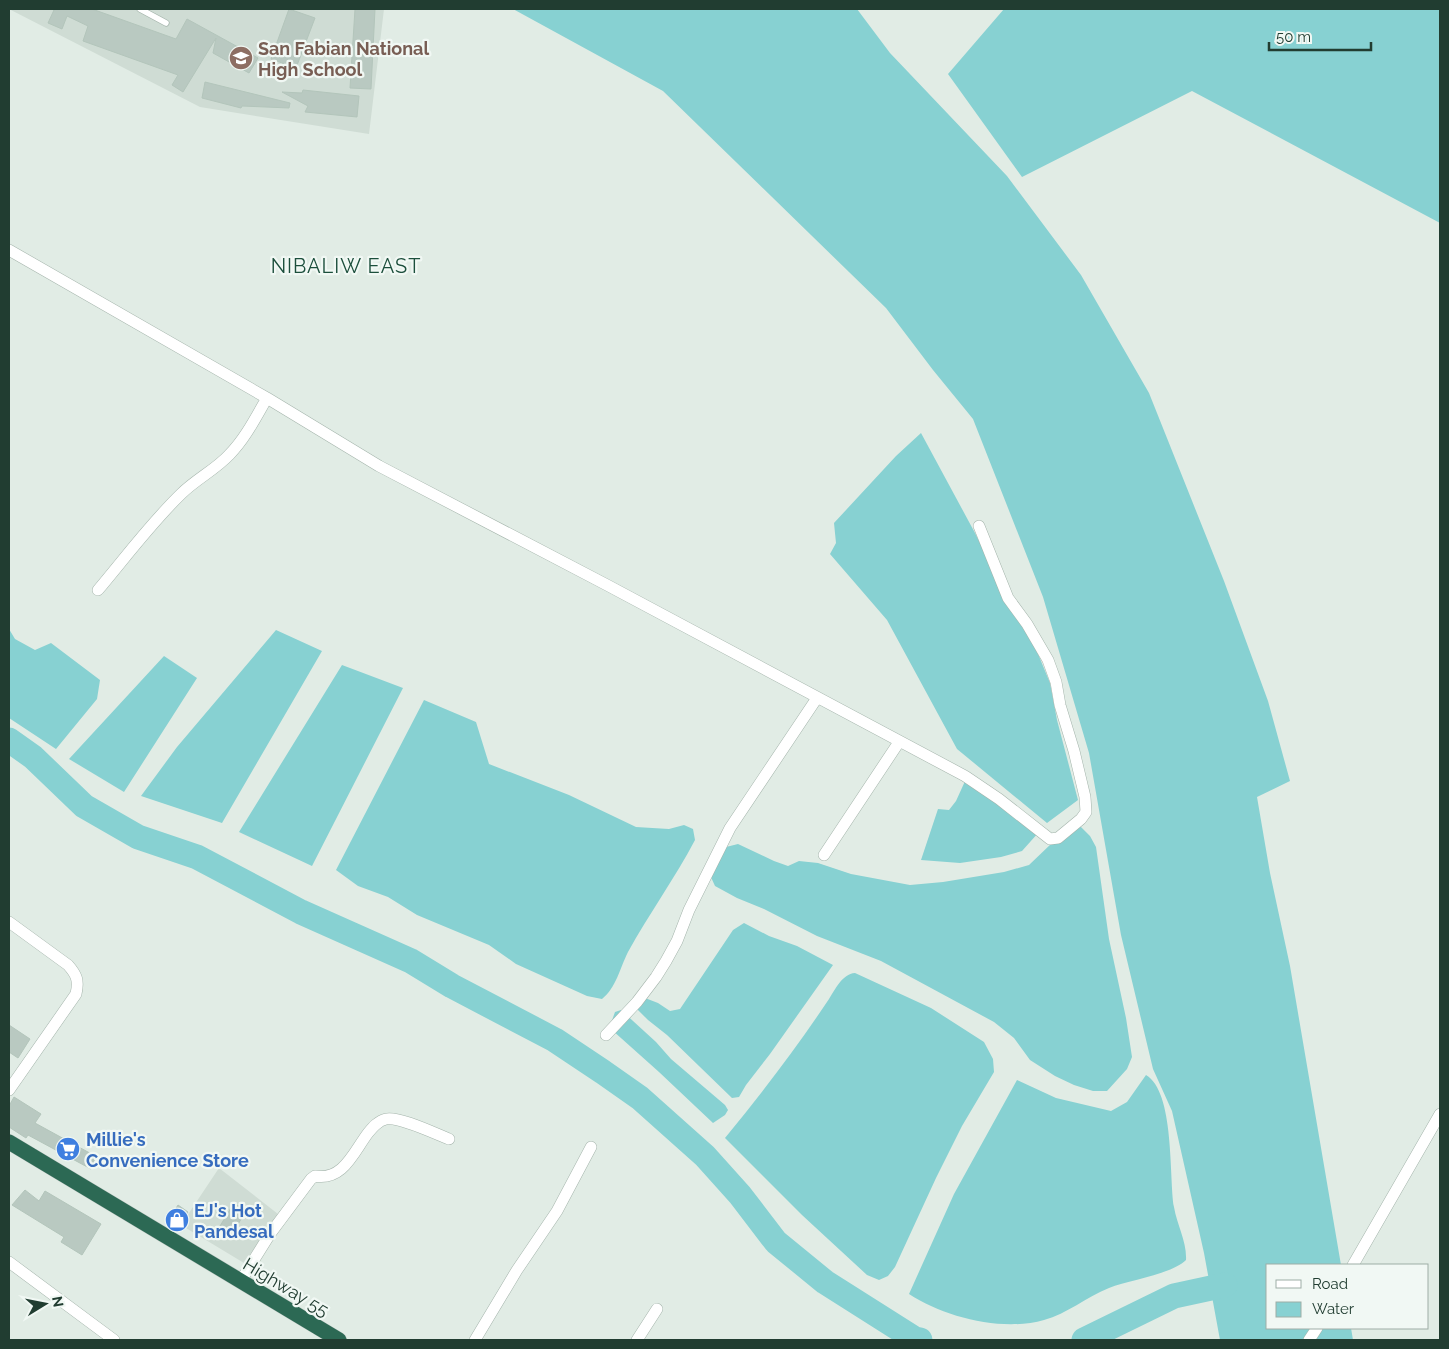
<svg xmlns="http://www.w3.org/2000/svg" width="1449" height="1349" viewBox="0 0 1449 1349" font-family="Raleway,sans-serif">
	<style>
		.built { fill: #cfdcd4 }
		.water { fill: #87d1d2 }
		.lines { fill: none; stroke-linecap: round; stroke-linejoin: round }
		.river { stroke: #87d1d2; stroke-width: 25 }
		.building { fill: #b9c9c1; stroke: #b3c5bb }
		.lane-casing { stroke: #a4b4ab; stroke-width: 7 }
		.street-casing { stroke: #a4b4ab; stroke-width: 12 }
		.highway-casing { stroke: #c1c9c5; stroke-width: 16 }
		.lane { stroke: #fff; stroke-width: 5.5 }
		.street { stroke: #fff; stroke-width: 11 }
		.highway { stroke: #2c6954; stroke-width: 15 }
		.labels { text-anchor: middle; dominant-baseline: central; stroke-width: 4.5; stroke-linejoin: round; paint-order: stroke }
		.education-label { font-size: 18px; font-weight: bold; fill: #785e54; stroke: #f1f8f4; text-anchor: start }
		.shop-label { font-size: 18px; font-weight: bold; fill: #366cbe; stroke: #f1f8f4; text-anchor: start }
		.street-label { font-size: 18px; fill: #213d31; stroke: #f1f8f4 }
		.quarter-label { font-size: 20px; letter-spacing: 1px; fill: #1c4f3c; stroke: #f1f8f4 }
	</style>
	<rect width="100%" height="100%" fill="#e1ece5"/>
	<!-- built -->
	<path class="built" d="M9,9H384L369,134L200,107Z
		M219,1168L278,1214L244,1263L181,1225Z"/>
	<!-- water -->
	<path class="water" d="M513,9H857L890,53L1007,176L1081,275L1149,393L1224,581L1268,701L1290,781L1257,797L1270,873L1290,966L1341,1265H1268V1328H1351L1353,1340H1220L1204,1253L1172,1111L1153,1069L1121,935L1089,753L1043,597L973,419L933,370L886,308L663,91Z
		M1004,9H1440V223L1192,91L1022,177L948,74Z
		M921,433L975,533L1000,583L1036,649L1050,683L1057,720L1078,800L1047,823L957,749L887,620L830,554L836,543L834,523L896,456Z
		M9,629L15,639L35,650L51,643L100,680L97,699L56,749L9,718Z
		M276,630L322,651L222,823L141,796L177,747Z
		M164,656L197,678L124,792L69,759Z
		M342,665L403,688L312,866L239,832Z
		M424,700L476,722L489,764L569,795L636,827L669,829L684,825L693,829L695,840C675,878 649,914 628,952C620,968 616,988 602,999L587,996L516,964L489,945L417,915L388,897L358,886L336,870Z
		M966,779L1039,832L1022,851L1001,857L960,863L921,860L938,809L949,810L956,801Z
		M1075,821L1090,836L1096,847L1109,939L1126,1018L1132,1057L1127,1069L1107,1091H1093L1074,1085L1055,1076L1030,1060L1014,1038L994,1022L881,961L817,936L764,909L737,898L715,886L710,875L726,847L738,844L774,861L788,866L799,861L818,863L851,874L910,885L943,882L1004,872L1029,865Z
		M744,923L769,936L797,946L833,965L770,1054L746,1085L739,1097L732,1098L667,1035L648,1020L637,1009L645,998L658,1003L670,1011L680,1009L733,930Z
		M855,973L931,1008L984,1042L993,1059L994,1072L962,1126L936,1178L895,1267L888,1276L879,1280L867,1275L802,1215L725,1138C762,1093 797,1047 829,999C835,990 842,974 855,973Z
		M621,1010L656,1042L671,1059L725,1105L728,1110L725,1115L713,1123L659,1072L612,1030L610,1026L615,1012Z
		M1146,1075C1175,1092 1169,1177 1174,1207C1177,1225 1187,1242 1186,1260C1172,1274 1129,1280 1109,1288C1086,1297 1067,1314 1044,1320C1002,1332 944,1317 909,1294L954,1194L1017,1080L1056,1098L1111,1111L1127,1102Z"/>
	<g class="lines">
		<!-- river -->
		<path class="river" d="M9,740L33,757L84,806L138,837L197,857L301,912L411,961L452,986L555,1040L603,1072L640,1098L705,1156L740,1195L776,1242L825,1282L915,1339L920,1340
			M1084,1340L1174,1296L1225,1285"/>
	</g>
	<!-- building -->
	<path class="building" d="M51,9H92L176,39L187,19L258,58L249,73L213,53L216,38L183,92L172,85L178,75L83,41L88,26L67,16L62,29L48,23L54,10Z
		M289,9L315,18L296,68L271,59Z
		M355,9H375L371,89L350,88Z
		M205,82L290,103L289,108L242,106L241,108L202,98Z
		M303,90L359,96L357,117L305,112L308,106L282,92L302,93Z
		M9,1025L30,1039L18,1058L9,1052Z
		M14,1097L41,1114L35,1123L97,1157L91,1169L28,1135L26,1138L9,1127V1106Z
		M25,1190L39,1201L45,1191L101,1224L82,1255L61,1242L64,1237L12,1205Z
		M234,1203L246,1211L232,1234L220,1226Z
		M178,1205L188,1212L179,1224L170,1218Z"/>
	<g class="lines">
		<!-- lane casing -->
		<g class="lane-casing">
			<path id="lane" d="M140,9L166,23"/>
		</g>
		<!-- street casing -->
		<g class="street-casing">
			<path id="street" d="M9,250L267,398L379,466L607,585L965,776L999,799L1050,839L1058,838L1081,819L1086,812L1085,797L1074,751L1060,705L1056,682L1048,660L1027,624L1008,598L979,526
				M98,590C125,558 151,523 181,494C196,479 215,470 229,455C245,439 256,417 267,398
				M824,855L899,742
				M9,922L68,965C77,975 79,981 76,994L9,1090
				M606,1035L637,1002L656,977L666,961L677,941L689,910L730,828L817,698
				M9,1262L114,1340
				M1353,1265L1440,1114
				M240,1282L270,1234L311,1179L315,1176C343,1181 353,1153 368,1133C373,1127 378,1121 386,1119C399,1116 436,1134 449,1139
				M475,1340L517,1270L557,1211L591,1147
				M637,1340L657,1309
				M1309,1340L1317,1328"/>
		</g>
		<!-- highway casing -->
		<g class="highway-casing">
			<path id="highway" d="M9,1142L339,1340"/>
		</g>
		<!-- lane -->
		<use href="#lane" class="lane"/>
		<!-- street -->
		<use href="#street" class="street"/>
		<!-- highway -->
		<use href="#highway" class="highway"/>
	</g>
	<!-- icons -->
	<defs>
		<g id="school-disc" transform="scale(1.25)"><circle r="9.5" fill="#8d6e63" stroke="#f1f8f4"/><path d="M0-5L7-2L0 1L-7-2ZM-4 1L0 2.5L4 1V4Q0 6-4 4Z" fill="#fff"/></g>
		<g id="supermarket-disc" transform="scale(1.25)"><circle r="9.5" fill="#3f7fe0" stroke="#f1f8f4"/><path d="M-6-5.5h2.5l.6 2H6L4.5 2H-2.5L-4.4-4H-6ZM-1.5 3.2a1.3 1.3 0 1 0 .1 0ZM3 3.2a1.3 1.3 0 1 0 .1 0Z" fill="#fff"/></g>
		<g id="shop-disc" transform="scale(1.25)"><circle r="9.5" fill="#3f7fe0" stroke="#f1f8f4"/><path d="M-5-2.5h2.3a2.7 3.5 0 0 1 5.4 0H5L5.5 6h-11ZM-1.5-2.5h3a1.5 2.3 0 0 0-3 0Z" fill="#fff"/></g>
	</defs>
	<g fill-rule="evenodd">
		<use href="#school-disc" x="241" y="58"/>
		<use href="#supermarket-disc" x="68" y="1149"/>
		<use href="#shop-disc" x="177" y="1220"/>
	</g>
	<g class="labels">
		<!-- education labels -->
		<g class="education-label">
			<text x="258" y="48">San Fabian National<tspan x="258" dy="21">High School</tspan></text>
		</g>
		<!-- shop labels -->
		<g class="shop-label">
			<text x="86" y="1139">Millie's<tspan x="86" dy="21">Convenience Store</tspan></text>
			<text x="194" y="1210">EJ's Hot<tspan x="194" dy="21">Pandesal</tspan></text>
		</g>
		<!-- street labels -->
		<g class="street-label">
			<text transform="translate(286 1287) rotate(31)">Highway 55</text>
		</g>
		<!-- quarter labels -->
		<g class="quarter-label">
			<text x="346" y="266">NIBALIW EAST</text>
		</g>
	</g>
	<!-- border -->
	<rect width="1449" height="1349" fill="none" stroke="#213d31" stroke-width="20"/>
	<!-- legend -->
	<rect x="1266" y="1264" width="162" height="65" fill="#f1f8f4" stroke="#9eada6"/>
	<rect x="1276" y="1280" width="25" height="8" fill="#ffffff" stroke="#9eada6"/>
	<text x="1312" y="1289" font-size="15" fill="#213d31">Road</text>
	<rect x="1276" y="1302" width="25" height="15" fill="#87d1d2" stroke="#9eada6"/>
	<text x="1312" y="1314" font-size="15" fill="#213d31">Water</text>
	<!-- north arrow -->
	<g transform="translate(45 1304) rotate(80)" stroke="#f1f8f4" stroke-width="4" paint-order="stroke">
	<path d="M0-4L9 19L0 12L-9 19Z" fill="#213d31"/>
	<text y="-8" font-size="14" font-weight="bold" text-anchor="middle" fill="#213d31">N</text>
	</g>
	<!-- scale -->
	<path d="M1269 42v8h102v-8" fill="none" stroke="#213d31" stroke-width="2.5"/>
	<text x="1276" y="42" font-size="15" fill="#213d31" stroke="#f1f8f4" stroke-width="4" paint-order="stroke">50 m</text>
</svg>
